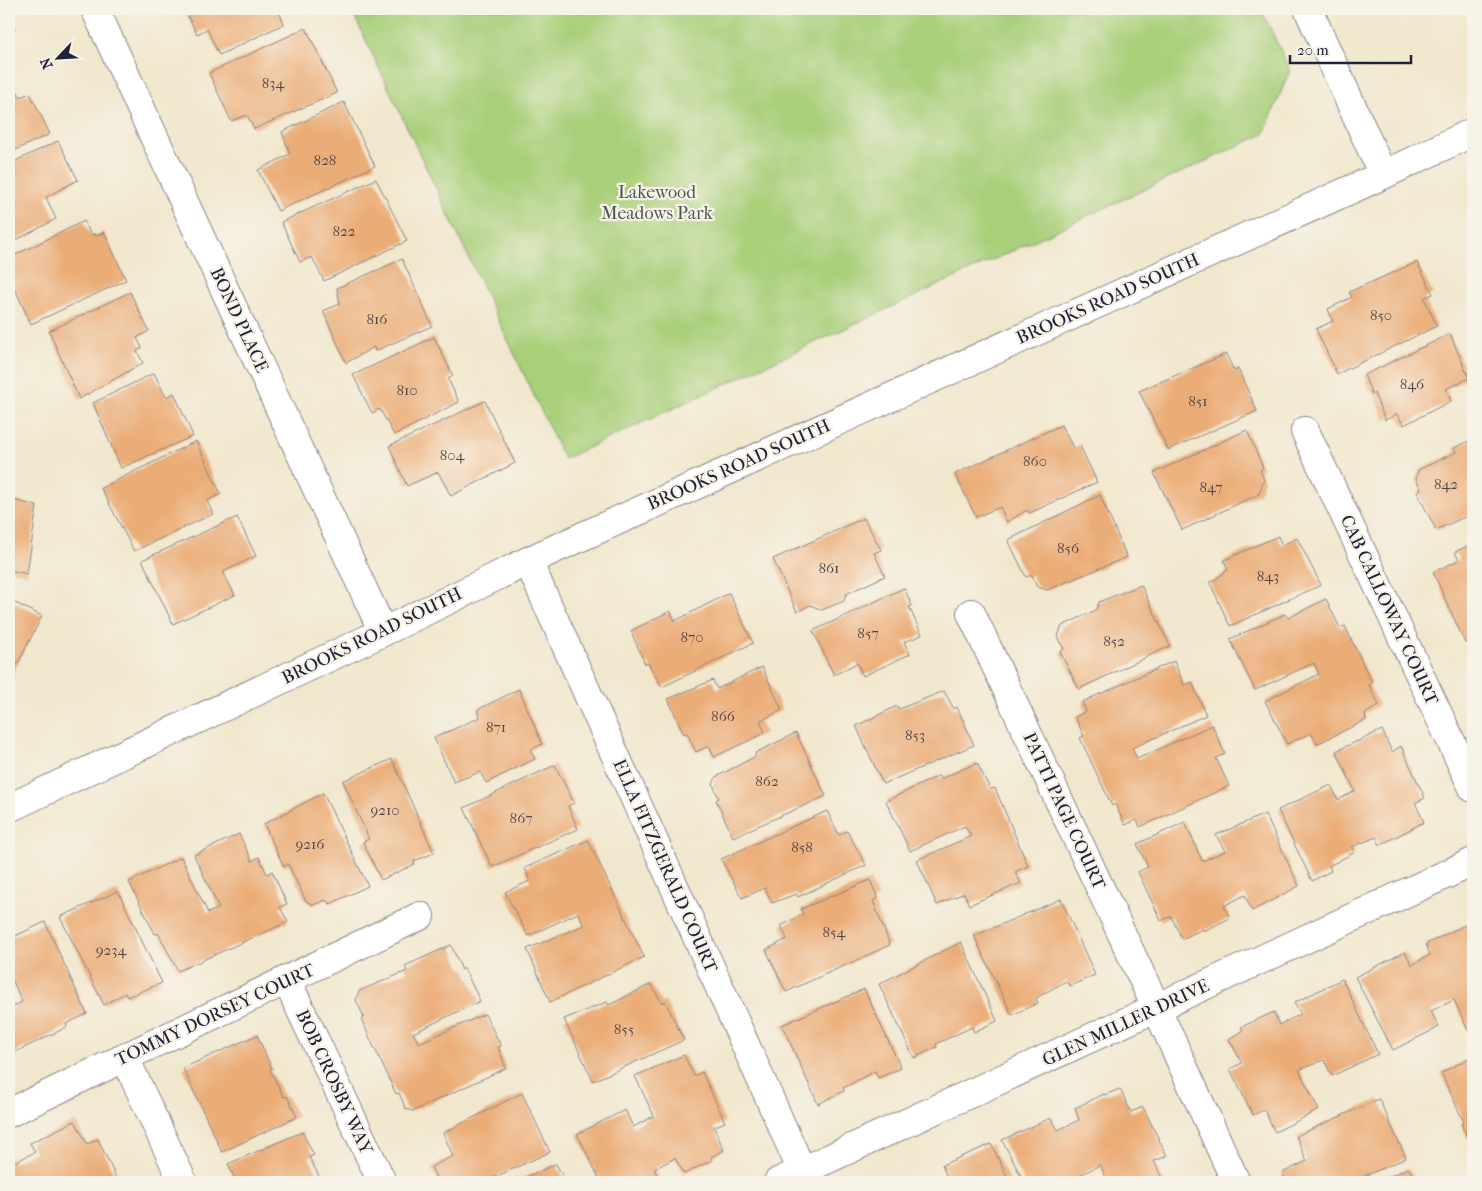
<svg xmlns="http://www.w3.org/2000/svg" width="1482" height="1191" viewBox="0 0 1482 1191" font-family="'IM FELL French Canon',serif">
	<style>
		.green { fill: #a8cf79; stroke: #65785a }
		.building { fill: #ebad78 }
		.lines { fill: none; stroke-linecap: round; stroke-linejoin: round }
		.minor-casing { stroke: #8a8484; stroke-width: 30 }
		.tertiary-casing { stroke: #8a8484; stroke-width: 30 }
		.minor { stroke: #fff; stroke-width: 28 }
		.tertiary { stroke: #fff; stroke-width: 28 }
		.labels { text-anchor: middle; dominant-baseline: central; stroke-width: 4.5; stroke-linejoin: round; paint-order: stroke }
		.number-label { font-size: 15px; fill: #54454a }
		.park-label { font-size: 18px; fill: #4a564e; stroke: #f7f3e8 }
		.street-label { font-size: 18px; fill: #22223b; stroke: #f7f3e8 }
	</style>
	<rect width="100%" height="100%" fill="#f7f3e8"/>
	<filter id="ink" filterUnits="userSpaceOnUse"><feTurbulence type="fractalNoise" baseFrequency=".02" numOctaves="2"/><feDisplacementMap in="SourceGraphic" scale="10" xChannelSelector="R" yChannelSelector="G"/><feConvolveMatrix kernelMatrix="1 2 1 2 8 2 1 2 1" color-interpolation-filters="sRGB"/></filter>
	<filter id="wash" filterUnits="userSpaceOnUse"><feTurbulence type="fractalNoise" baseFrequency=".0096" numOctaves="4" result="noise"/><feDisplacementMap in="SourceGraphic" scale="20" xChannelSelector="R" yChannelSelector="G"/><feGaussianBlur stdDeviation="1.12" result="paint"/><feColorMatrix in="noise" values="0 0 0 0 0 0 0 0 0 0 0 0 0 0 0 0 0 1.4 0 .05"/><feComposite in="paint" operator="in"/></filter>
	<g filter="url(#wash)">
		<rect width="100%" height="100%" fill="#f1e7cd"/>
		<!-- green -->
		<path class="green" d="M351,9H1261L1290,70L1264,134L564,459Z"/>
		<g id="blocks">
			<!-- building -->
			<path class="building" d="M184,9H278L284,24L219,55L207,29L197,34Z
				M9,17L15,30L9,33Z
				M306,28L337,93L254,129L247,115L231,121L209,73Z
				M15,87L20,97L30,93L50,134L9,153V90Z
				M344,102L375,166L278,211L258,170L290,154L282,132Z
				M58,141L78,180L46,197L56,219L9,244V164Z
				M376,179L407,241L324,281L312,257L300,262L281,222Z
				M84,221L91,235L95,234L96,236L104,232L126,280L31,324L9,276V258Z
				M402,259L432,326L375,351L374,347L346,363L323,311L340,304L337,288Z
				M1417,262L1433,294L1424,298L1437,326L1337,374L1316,329L1333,321L1328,309L1352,297L1349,292Z
				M130,292L149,331L137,338L142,348L137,351L143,363L79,399L49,331Z
				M1450,334L1469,378L1446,389L1451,401L1404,425L1397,414L1385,420L1374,393L1372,395L1364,375Z
				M434,337L453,376L448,379L459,402L394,435L380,409L372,413L353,375Z
				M1226,354L1234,371L1238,369L1257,411L1168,450L1139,391Z
				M154,373L166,397L174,393L193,436L121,468L93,403Z
				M485,401L515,463L451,496L438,472L407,486L389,446Z
				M1061,425L1074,449L1080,446L1097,482L1030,513L1027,510L1007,522L1000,507L976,517L955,474Z
				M1247,430L1263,468L1260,470L1264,480L1259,494L1182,530L1154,473Z
				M1473,439V513L1436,530L1417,492L1421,489L1416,479L1418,470L1456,452L1454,448Z
				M196,441L221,494L207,501L213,514L134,551L101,488Z
				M1100,495L1127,557L1047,590L1037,587L1032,575L1026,577L1008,540Z
				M9,499L37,506L27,574L9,570Z
				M237,517L256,556L223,572L235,595L173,624L142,560Z
				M864,518L881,550L874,553L885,576L846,594L844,601L822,610L810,605L797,612L773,559Z
				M1473,525V543L1467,528Z
				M1278,536L1282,545L1297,538L1321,585L1230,626L1210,583L1228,570L1224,560Z
				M1473,543V653L1468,642L1465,643L1433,572L1459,560L1455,552Z
				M1141,585L1170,646L1079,689L1060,652L1064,649L1058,636L1062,626L1096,610L1099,602Z
				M904,588L912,606L909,607L922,635L904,642L910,654L863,676L857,663L834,675L813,631Z
				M729,593L753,643L662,687L648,663L645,664L631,631L670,611L675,621Z
				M1326,599L1340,628L1345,626L1372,683L1369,685L1379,705L1365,714L1366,720L1317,744L1311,733L1287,744L1265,701L1319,674L1314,663L1255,690L1230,639L1285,614L1288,618Z
				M9,600L42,616L11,677L9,676Z
				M1174,661L1184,685L1192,682L1206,715L1132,748L1137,759L1212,725L1225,754L1216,758L1229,786L1140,827L1137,820L1125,825L1115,804L1112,806L1080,738L1084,736L1075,717L1086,711L1082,702Z
				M762,667L782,710L760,721L765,733L714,757L709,746L696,752L687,733L684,734L668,699L713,680L717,689Z
				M519,689L542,744L530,750L535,759L486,783L480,772L454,782L434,738L480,717L477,710Z
				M944,691L954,709L957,707L974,745L883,784L856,726L897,706L899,709Z
				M1382,730L1392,752L1401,746L1425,798L1415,803L1424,822L1380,845L1376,837L1352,847L1355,852L1329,866L1331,871L1312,881L1278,810L1331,785L1338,800L1355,791L1336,751Z
				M796,733L826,796L733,837L716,800L719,798L713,785L716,777L756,756L755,753Z
				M392,759L434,853L414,861L415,864L381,880L363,842L369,839L343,781Z
				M977,763L990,789L995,788L1028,866L1015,872L1021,883L969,905L964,893L937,905L917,860L971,836L965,826L910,851L886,801L940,775V779Z
				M555,765L574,803L568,806L578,829L492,867L464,808Z
				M323,793L368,886L330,904L326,900L313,905L306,901L288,864L284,867L264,824Z
				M827,811L839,835L847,831L866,865L798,897L796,894L772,903L765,888L742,898L721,859Z
				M1265,814L1299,886L1252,911L1245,895L1224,906L1230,918L1204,931L1203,929L1182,939L1171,916L1161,921L1138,872L1148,867L1137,844L1185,822L1202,861L1225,851L1216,835Z
				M239,834L252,861L259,857L267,874L272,871L287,904L280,907L288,922L178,971L158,933L155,934L129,882L181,857L208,913L219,908L194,855Z
				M588,840L644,957L550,1002L527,949L584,925L578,913L528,936L505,892L530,881L525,868Z
				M870,880L878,898L873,901L890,945L786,992L766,950L787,939L781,926L803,914L801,909Z
				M118,891L162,983L127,997L125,993L104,1005L60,917Z
				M1061,899L1095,975L1070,986L1066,981L1036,998L1038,1003L1012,1015L974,936Z
				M1473,921V1038L1472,1039L1454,1000L1431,1011L1439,1027L1393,1050L1355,977L1405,952L1412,965L1430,955L1426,944Z
				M45,922L87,1014L66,1024L67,1027L9,1055V1001L12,1007L22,1002L9,972V939Z
				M961,942L997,1021L974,1032L972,1027L936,1044L937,1047L914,1058L879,984Z
				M451,945L462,970L464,968L480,1001L413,1033L419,1043L485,1014L501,1046L498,1047L506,1068L413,1111L406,1109L399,1093L396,1094L361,1019L364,1017L356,1000L359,991L407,971L405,966Z
				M1342,979L1378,1054L1332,1076L1324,1060L1299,1070L1319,1110L1275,1132L1264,1110L1253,1115L1230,1069L1242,1063L1229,1039L1243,1030L1241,1027L1274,1012L1279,1025L1301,1014L1294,1003Z
				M651,984L662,1003L665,1001L684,1040L593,1081L564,1019L607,1002L609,1005Z
				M864,989L901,1068L878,1078L875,1071L843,1088L844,1091L818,1104L782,1025Z
				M257,1035L272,1069L270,1070L284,1097L287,1096L297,1117L222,1152L183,1068Z
				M684,1055L694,1076L702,1072L725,1122L714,1127L724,1150L711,1157L712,1160L684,1174L675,1158L654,1169L661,1182H601L577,1134L625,1110L633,1127L654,1116L635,1076Z
				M1473,1056V1149L1461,1124L1464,1122L1441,1073Z
				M1120,1089L1131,1112L1143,1107L1167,1156L1154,1161L1164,1182H1108L1100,1165L1080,1175L1083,1182H1024L1002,1140L1051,1118L1058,1130L1079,1120L1075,1108L1104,1094V1095Z
				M522,1093L550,1152L484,1182H438L431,1167L453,1156L443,1133Z
				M1379,1099L1406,1158L1351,1182H1287L1282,1173L1307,1161L1296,1136Z
				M75,1121L87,1144L98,1139L118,1182H9V1154L13,1163L35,1152L30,1143Z
				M302,1132L314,1155L309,1157L322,1182H236L228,1164Z
				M991,1144L1010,1182H943L948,1180L942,1165Z
				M556,1164L566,1182H514Z
				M1408,1168L1418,1182H1377Z"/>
		</g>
	</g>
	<g filter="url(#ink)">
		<use href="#blocks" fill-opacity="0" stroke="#8a8484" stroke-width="1"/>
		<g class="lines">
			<!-- minor casing -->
			<g class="minor-casing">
				<path id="minor" d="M95,9L383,632
					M1308,9L1383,175
					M1305,431L1473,788
					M528,561L807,1182
					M971,613L1157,1009L1236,1182
					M287,981L382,1182
					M125,1058L183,1182
					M9,1113L420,916
					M778,1182L1473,862"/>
			</g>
			<!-- tertiary casing -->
			<g class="tertiary-casing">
				<path id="tertiary" d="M9,808L383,632L528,561L1383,175L1473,132"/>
			</g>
			<!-- minor -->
			<use href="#minor" class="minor"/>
			<!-- tertiary -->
			<use href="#tertiary" class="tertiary"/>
		</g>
	</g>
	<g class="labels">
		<!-- number labels -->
		<g class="number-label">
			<text x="273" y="83">834</text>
			<text x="325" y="160">828</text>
			<text x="344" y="231">822</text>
			<text x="1381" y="315">850</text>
			<text x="377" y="319">816</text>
			<text x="1412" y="384">846</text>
			<text x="407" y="390">810</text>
			<text x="1198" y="401">851</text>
			<text x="452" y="455">804</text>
			<text x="1035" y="461">860</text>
			<text x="1446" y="484">842</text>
			<text x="1211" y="487">847</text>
			<text x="1068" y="548">856</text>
			<text x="829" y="568">861</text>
			<text x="1268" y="576">843</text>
			<text x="868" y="633">857</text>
			<text x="692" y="637">870</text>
			<text x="1114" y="641">852</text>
			<text x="723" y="716">866</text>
			<text x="496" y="727">871</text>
			<text x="915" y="735">853</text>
			<text x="767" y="781">862</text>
			<text x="385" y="810">9210</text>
			<text x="521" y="818">867</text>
			<text x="310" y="844">9216</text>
			<text x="802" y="847">858</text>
			<text x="834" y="932">854</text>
			<text x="111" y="950">9234</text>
			<text x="624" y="1029">855</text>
		</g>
		<!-- park labels -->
		<g class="park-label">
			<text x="657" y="192">Lakewood<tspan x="657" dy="21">Meadows Park</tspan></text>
		</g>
		<!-- street labels -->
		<g class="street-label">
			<text transform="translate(1108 299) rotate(-24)">BROOKS ROAD SOUTH</text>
			<text transform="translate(239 320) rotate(65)">BOND PLACE</text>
			<text transform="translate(739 465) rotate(-24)">BROOKS ROAD SOUTH</text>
			<text transform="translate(1389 610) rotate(65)">CAB CALLOWAY COURT</text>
			<text transform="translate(372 636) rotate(-26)">BROOKS ROAD SOUTH</text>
			<text transform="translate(1064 811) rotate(65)">PATTI PAGE COURT</text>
			<text transform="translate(665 866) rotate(66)">ELLA FITZGERALD COURT</text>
			<text transform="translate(215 1015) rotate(-25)">TOMMY DORSEY COURT</text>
			<text transform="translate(1126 1023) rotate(-25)">GLEN MILLER DRIVE</text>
			<text transform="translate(334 1082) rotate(65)">BOB CROSBY WAY</text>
		</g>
	</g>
	<!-- margin -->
	<rect width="1482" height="1191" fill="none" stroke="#f7f3e8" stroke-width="30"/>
	<!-- north arrow -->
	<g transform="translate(58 58) rotate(245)" stroke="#f7f3e8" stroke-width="4" paint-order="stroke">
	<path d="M0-4L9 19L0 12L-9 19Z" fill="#22223b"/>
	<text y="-8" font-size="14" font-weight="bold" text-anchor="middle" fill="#22223b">N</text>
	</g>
	<!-- scale -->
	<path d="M1290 55v8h121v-8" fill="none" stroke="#22223b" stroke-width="2.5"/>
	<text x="1297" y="55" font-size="15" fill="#22223b" stroke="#f7f3e8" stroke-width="4" paint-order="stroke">20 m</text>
</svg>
